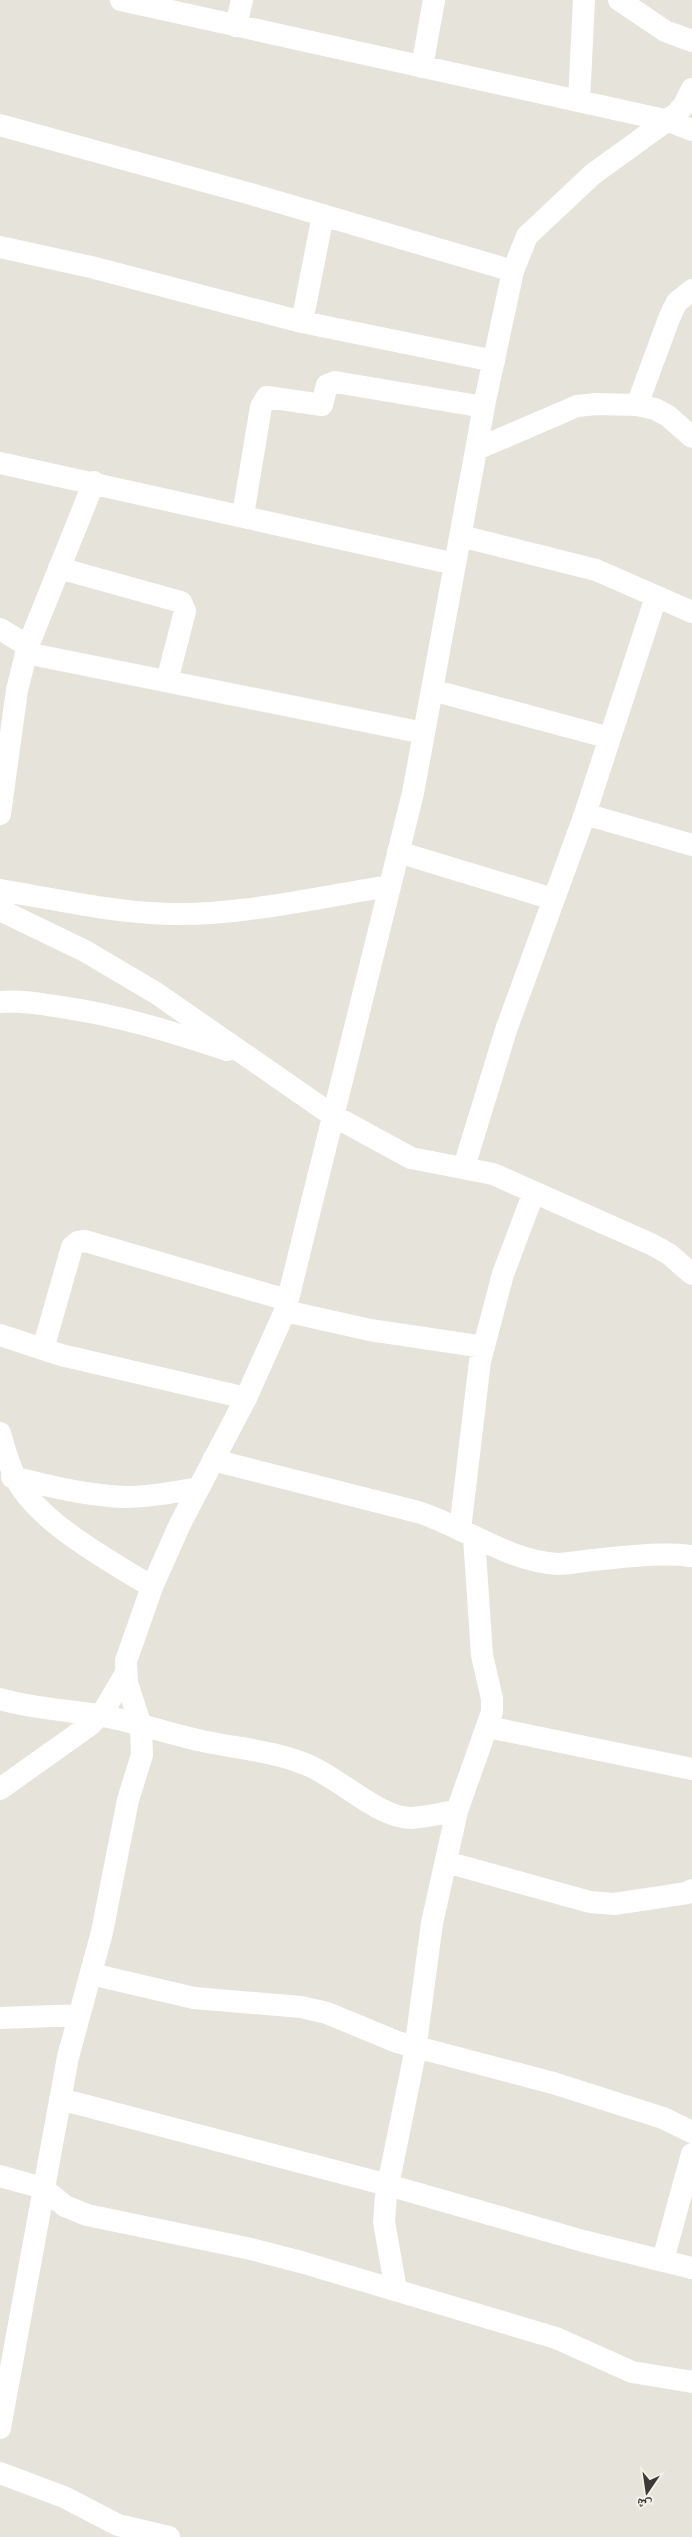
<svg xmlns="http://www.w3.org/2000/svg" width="692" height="2537" viewBox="0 0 692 2537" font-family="'Roboto Serif','Noto Naskh Arabic',serif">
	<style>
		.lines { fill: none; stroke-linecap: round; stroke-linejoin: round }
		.minor { stroke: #fff; stroke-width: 22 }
	</style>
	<rect width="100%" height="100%" fill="#e6e3db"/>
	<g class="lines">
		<!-- minor -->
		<path class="minor" d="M121,0L669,121L692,130
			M619,0L665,31L692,41
			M236,26L242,0
			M422,67L434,0
			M579,101L584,0
			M0,125L251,194L513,271
			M0,247L91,267L302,322L494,361
			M302,322L323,215
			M637,405L670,316L677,302L692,290
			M477,449L577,406L596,404L637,405L655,409L668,416L692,437
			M0,463L455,564
			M243,515L261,407L267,397L322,405L327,385L335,382L484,407
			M461,536L596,570L692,612
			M59,568L181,602L185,611L167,681
			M0,629L28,646
			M26,653L424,733
			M432,690L610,738
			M0,814L17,690L28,646L94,482
			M585,814L692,845
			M398,852L553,899
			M0,890C50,898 101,910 151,913C227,919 314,898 389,886
			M0,910L85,951L156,993L332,1115L411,1158L493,1174L653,1245L669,1254L692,1274
			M0,1002C20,1000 41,1004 61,1007C118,1015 172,1032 227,1050
			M464,1167L506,1030L585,814L656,597
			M285,1311L370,1330L484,1347
			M0,1335L61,1355L246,1398
			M43,1349L72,1247L78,1242L85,1241L287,1300
			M0,1433C4,1448 9,1464 15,1477C37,1522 110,1561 152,1587
			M213,1460L418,1512C465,1527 507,1561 558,1564C569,1564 581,1561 593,1560C626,1557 659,1552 692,1556
			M12,1477C49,1486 88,1496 126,1497C151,1497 174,1492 199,1488
			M460,1530L480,1361L503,1274L534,1192
			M0,1699C32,1708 65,1710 97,1715C136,1721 173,1736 212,1743C243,1749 276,1752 305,1764C338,1776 379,1819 412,1818C427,1817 442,1813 457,1811
			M488,1727L692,1769
			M0,1789L90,1725L103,1712L126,1673
			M446,1862L590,1902L614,1904L687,1893L692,1890
			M91,1974L194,1998L301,2007L327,2013L397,2042L553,2083L663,2118L692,2132
			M0,2018L79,2015
			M60,2099L388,2185L583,2241L692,2268
			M0,2176L43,2188L65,2206L87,2215L251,2249L301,2262L556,2338L632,2372L692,2382
			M663,2260L692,2154
			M396,2290L384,2222L386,2195L414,2058L432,1923L457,1811L492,1712V1699L482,1655L474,1537
			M0,2428L68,2057L102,1932L128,1800L142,1755L141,1726L127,1683L126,1661L152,1587L180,1524L246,1398L285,1311L413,793L485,401L513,271L527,236L593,174L676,114L684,105L692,89
			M0,2473L64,2497L118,2525L169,2537"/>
	</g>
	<!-- north arrow -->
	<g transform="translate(647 2492) rotate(193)" stroke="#f3f0e8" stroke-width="4" paint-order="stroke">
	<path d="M0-4L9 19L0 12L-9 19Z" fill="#3b3a37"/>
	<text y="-8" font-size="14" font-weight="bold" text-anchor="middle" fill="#3b3a37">ش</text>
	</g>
</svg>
